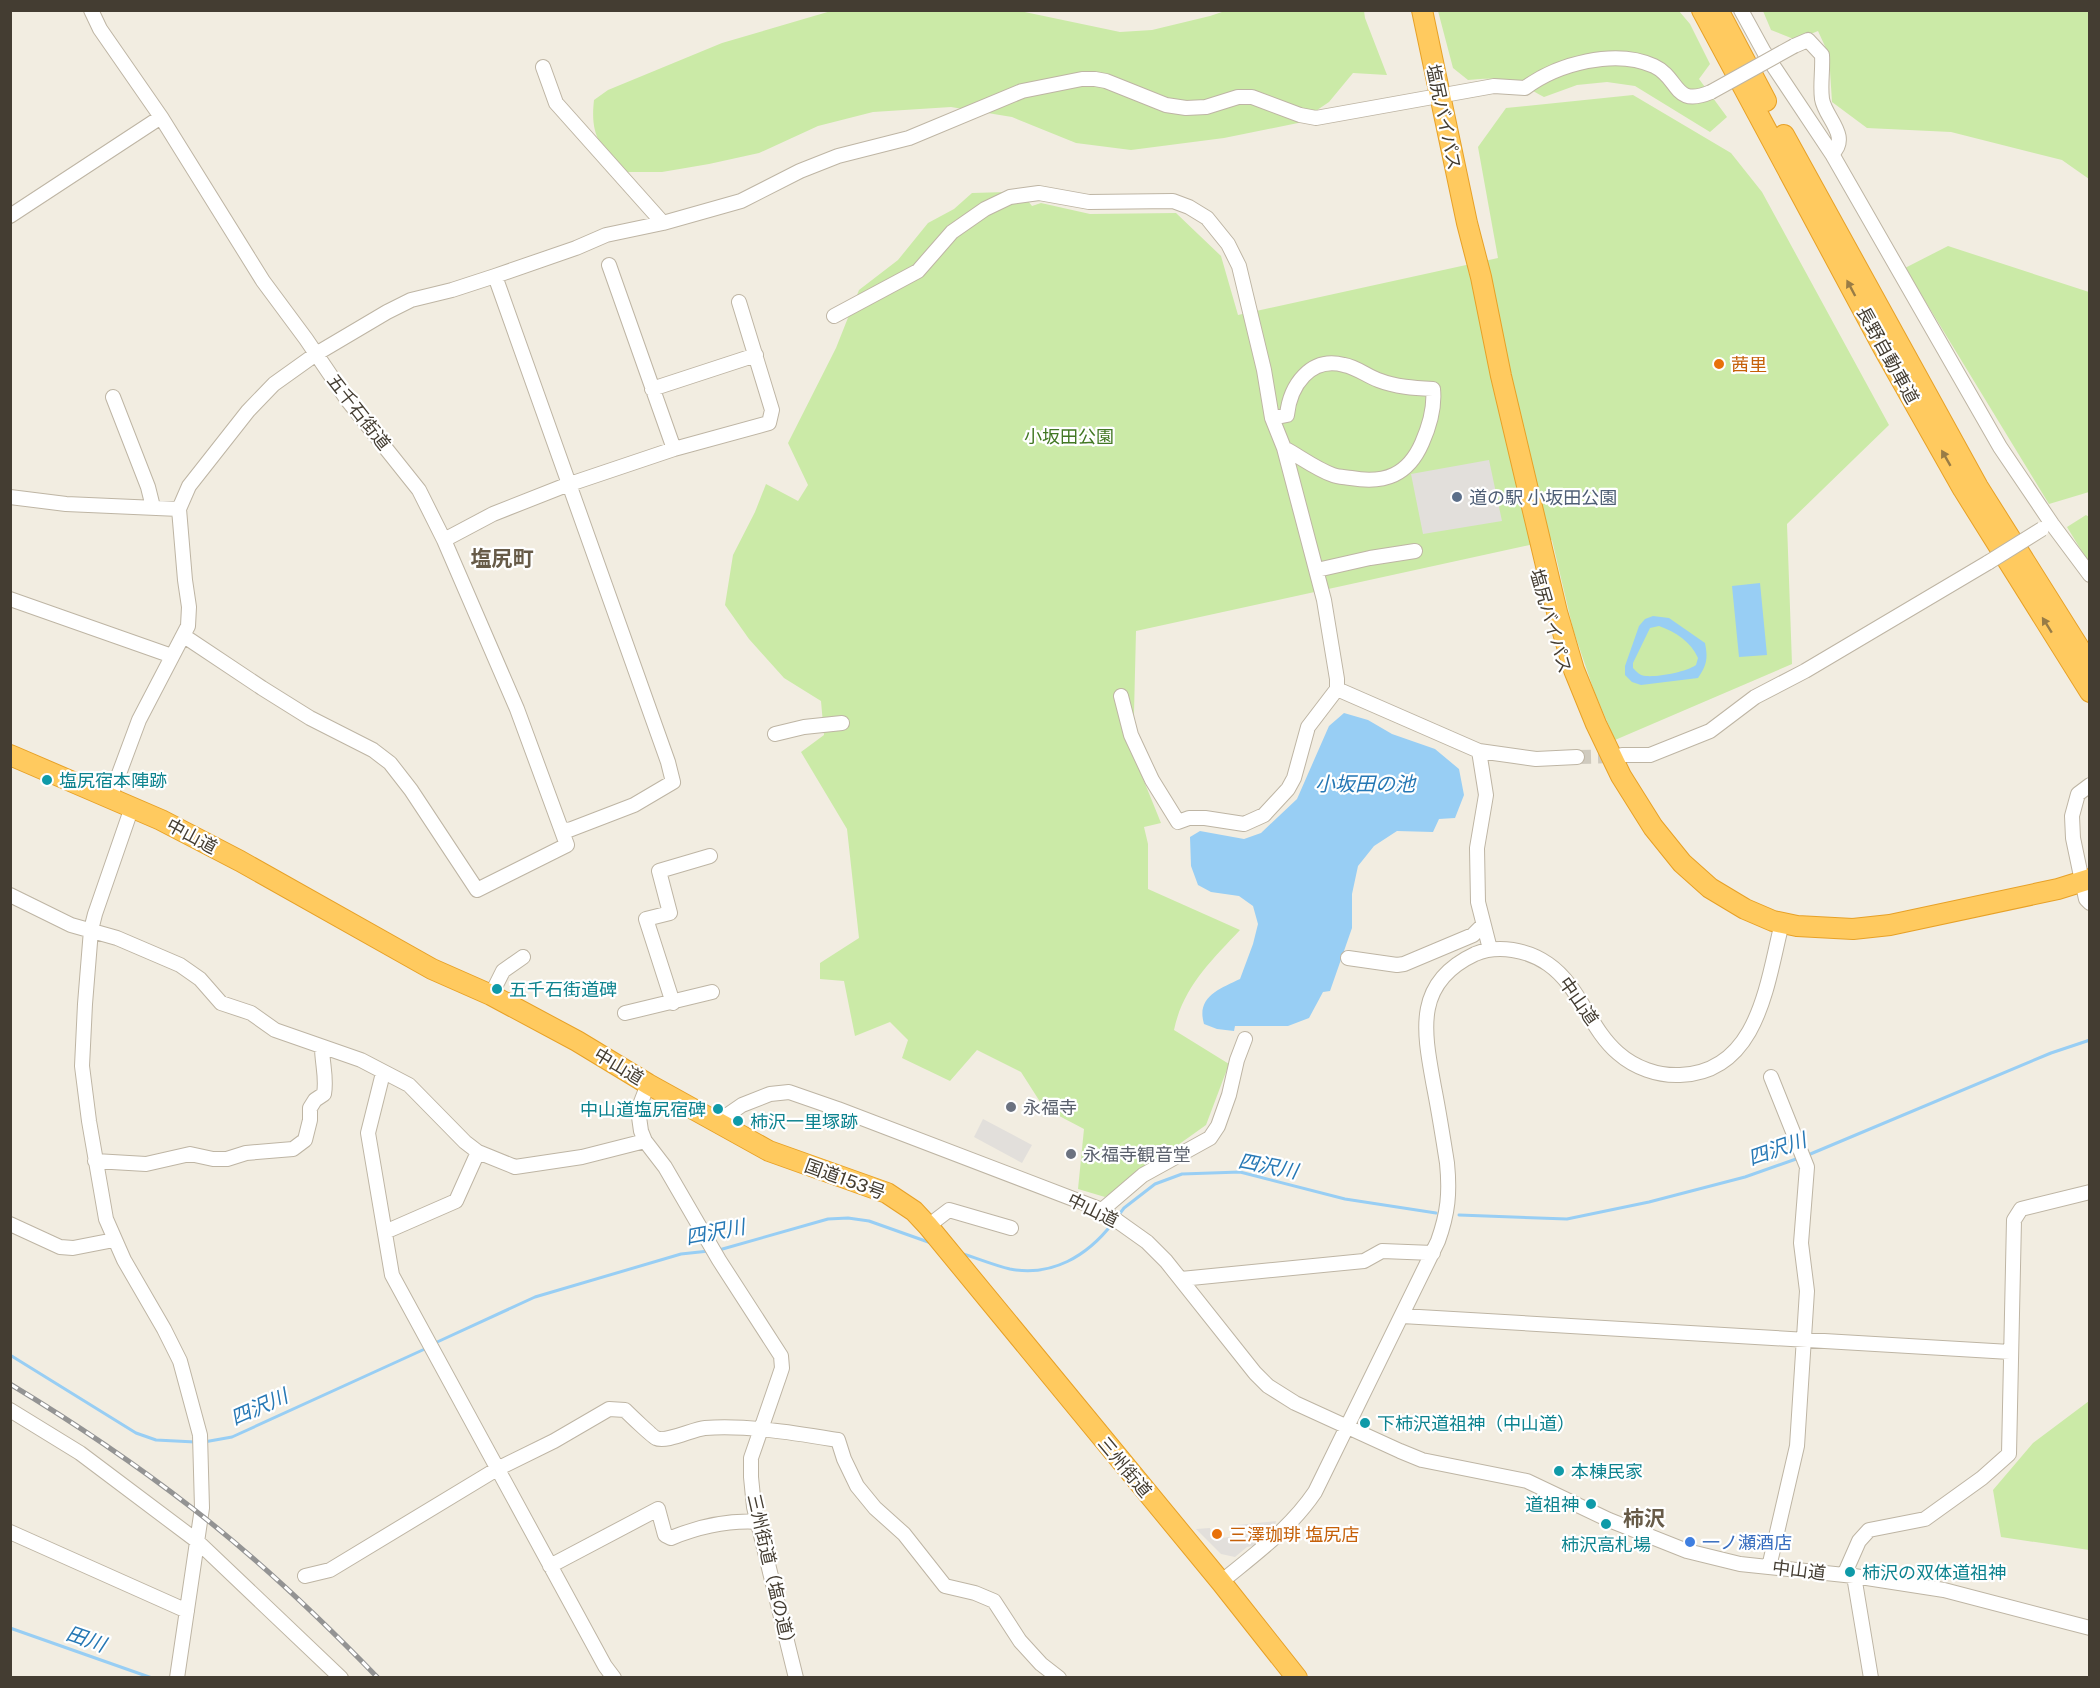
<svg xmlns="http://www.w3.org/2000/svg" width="2100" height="1688" viewBox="0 0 2100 1688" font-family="'Public Sans','Noto Sans JP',sans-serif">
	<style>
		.green { fill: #cbeaa7 }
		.parking { fill: #e2dfdb }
		.water { fill: #98cef4; fill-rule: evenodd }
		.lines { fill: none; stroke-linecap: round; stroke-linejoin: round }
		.stream { stroke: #98cef4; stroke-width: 3 }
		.minor-tunnel { stroke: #cfcabe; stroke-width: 14; stroke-dasharray: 14 7; stroke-linecap: butt }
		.minor-casing { stroke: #beb5a4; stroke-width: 16 }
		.highway-casing { stroke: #e7a127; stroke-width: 22 }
		.minor { stroke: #fff; stroke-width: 14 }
		.highway { stroke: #ffca5f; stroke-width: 20 }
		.rail-casing { stroke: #939393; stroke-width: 5 }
		.rail { stroke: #fff; stroke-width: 3; stroke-dasharray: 9; stroke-linecap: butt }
		.minor-bridge-casing { stroke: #beb5a4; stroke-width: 16; stroke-linecap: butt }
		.minor-bridge { stroke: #fff; stroke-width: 14 }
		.oneway { fill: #987c46 }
		.food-dot { fill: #e8710a; stroke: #fff; stroke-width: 2 }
		.service-dot { fill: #5c6f8a; stroke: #fff; stroke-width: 2 }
		.culture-dot { fill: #0f9aa8; stroke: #fff; stroke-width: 2 }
		.worship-dot { fill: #6b7280; stroke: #fff; stroke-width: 2 }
		.shop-dot { fill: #3f7fe0; stroke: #fff; stroke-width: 2 }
		.labels { text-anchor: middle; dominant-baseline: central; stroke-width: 4.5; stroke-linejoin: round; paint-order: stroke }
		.street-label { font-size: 18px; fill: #443d32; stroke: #fff }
		.food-label { font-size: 18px; fill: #c56008; stroke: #fff; text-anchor: start }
		.park-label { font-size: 18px; fill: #427823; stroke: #fff }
		.service-label { font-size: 18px; fill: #4e5e75; stroke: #fff; text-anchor: start }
		.culture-label { font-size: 18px; fill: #0d838f; stroke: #fff; text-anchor: start }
		.worship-label { font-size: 18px; fill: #5b616d; stroke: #fff; text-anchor: start }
		.shop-label { font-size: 18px; fill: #366cbe; stroke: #fff; text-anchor: start }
		.water-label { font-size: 20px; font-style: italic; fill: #2678b5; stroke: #fff }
		.quarter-label { font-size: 21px; font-weight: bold; fill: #675b48; stroke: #fff }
	</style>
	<rect width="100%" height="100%" fill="#f2ede1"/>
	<!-- green -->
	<path class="green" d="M831,11H1020L1120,32L1152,30L1210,16L1225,11H1364L1365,18L1387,75L1353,73L1329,102L1298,123L1224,138L1131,150L1076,143L1012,117L951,107L873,112L818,126L759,153L709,164L662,172H620C600,144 590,136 594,100L608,90L722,43Z
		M1438,11H1679L1690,24L1710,64L1699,79L1727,117L1710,132L1635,86L1607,82L1577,85L1544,97C1512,79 1505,77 1468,80L1453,68Z
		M1763,11H2089V179L2062,160L1951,132L1867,128L1832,102L1829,55L1818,31L1796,40L1771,30Z
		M1633,95L1731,153L1762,192L1889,425L1787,524L1792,664L1615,740L1594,691L1573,629L1552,540L1136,631L1133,754L1161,823L1144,827L1148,844V889L1240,930C1211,961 1183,987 1174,1030L1229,1064L1206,1125L1105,1197L1078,1189L1084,1129L1044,1108L1021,1072L977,1050L950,1081L902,1058L908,1040L890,1022L855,1036L844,981L820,979V963L859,938L847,829L801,752L824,735L821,701L784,678L749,639L725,605L733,555L755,512L766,484L798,501L808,485L788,443L836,348L859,290L898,260L928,223L954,209L972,193L1007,192L1028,201L1032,206L1041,203L1090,214L1176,213L1221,256L1238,315L1498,258L1478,147L1506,108Z
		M1948,246L2089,292V492L2049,504L1905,268Z
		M2086,515L2089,517V563L2067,527Z
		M2089,1401V1550L2001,1537L1993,1490L2033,1443Z"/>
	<!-- parking -->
	<path class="parking" d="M1489,460L1502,521L1423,534L1411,474Z
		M983,1119L1032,1145L1022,1163L974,1137Z
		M1276,1521L1275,1525L1253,1546L1247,1547L1235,1557L1221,1554L1196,1529L1210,1528L1212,1539L1239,1536L1238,1525Z"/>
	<!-- water -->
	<path class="water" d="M1760,583L1767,655L1739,657L1732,586Z
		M1653,616L1669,618L1705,643C1708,658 1707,665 1698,678L1641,685L1632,682L1625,675V666L1639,626L1645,619ZM1659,626C1676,632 1691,642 1698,658L1696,665C1686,672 1659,677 1646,676C1640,676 1637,672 1633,668V663L1650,628Z
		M1344,713L1368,720L1392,734L1435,749L1459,769L1464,795L1455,818L1439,819L1433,832L1397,831L1374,846L1358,866L1352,894V928L1330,991L1323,992L1309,1018L1288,1026H1235L1234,1031L1217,1029L1204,1024C1196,997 1219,989 1240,979L1253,944L1258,924L1253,906L1239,896L1211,892L1198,885L1191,866L1190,837L1200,831L1244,839L1261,833L1297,799L1329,726Z"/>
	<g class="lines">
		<!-- stream -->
		<path class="stream" d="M1808,1155L2051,1053L2090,1040
			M1459,1215L1567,1219L1649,1202L1745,1177L1799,1158
			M1118,1216L1124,1208L1155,1184L1182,1174L1240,1172L1345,1199L1436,1213
			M719,1250L828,1219L848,1218L869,1221L931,1243
			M960,1253C977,1258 993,1265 1010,1269C1052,1277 1087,1256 1112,1224
			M435,1343L535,1297L681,1254L709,1251
			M10,1355L136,1433L156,1440L195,1442
			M204,1442L232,1437L427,1348
			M10,1628L152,1678"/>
		<!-- minor-tunnel -->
		<path class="minor-tunnel" d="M1577,757L1617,756"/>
		<!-- minor casing -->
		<g class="minor-casing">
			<path id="minor" d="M91,10L100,29L161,117L263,281L306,339L348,401L419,490L444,540L517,709L567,845L477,890L411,790L390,763L373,750L310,718L262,688L184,636
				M1741,10L1764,52L1832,154L2000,447L2052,524L2090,575
				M1794,46L1808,40L1822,55C1823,70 1820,85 1822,99C1825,118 1851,136 1832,154
				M543,67L556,103L663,223
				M10,216L161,117
				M609,265L674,449
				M495,276L668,762L673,782L634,805L569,830L562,829
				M834,316L918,271L952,232L985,209L1010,197L1039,193L1089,202L1173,201L1189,207L1207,218L1228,244L1239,266L1264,370L1272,418L1284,448L1324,600L1337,679V689L1308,727L1294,778L1288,789L1264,815L1244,824L1205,818H1189L1178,822L1152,780L1131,735L1121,696
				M652,389L756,355
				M113,397L148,487L153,507
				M1272,418L1287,415C1290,386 1310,356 1344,365C1356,367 1367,376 1378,380C1396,387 1414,388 1433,389C1435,408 1430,425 1422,443C1408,475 1385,484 1351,478C1345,477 1338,477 1333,475C1316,469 1299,456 1284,448
				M10,497L66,504L179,509
				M444,540L493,514L564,486L674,449L769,423L772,410L739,302
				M1317,570L1370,558L1415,551
				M10,599L172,656
				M1337,689L1479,751L1536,759L1577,757
				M775,734L804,727L842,723
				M1479,751L1486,795L1477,848L1478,902L1490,949
				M1622,755H1650L1710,731L1755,697L1805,671L1989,562
				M2090,785L2078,794L2072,816L2073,838L2082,881L2086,899L2090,903
				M110,798L139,720L188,626L189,607L185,580L179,509L189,486L248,411L274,384L316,354L387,312L411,300L452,290L495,276L576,248L606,235L663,223L741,201L800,171L838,156L909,138L1022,91L1082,79H1095L1106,81L1166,105L1186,108L1206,107L1238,97H1252L1300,115L1316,118L1494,86L1525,88C1557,64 1615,48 1654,66C1680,78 1673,108 1711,92
				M132,807L95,914L91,930L85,1004L82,1066L89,1121L106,1219L124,1260L164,1329L180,1361L200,1435L202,1508L177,1678
				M10,895L71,925L117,938L180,965L200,979L221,1003L251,1013L275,1030L361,1060L409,1085L465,1142L478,1152L515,1167L582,1157L645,1141
				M1348,958L1397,965L1404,964L1473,935L1483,925
				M491,995L503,971L523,957
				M673,1003L646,919L670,913L659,871L710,856
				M625,1013L712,992
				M383,1073L368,1133L392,1275L605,1666L614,1678
				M648,1084L638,1110L641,1131L645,1141L665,1167L719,1260L781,1356L782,1368L779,1377L751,1458V1477L754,1507L796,1678
				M722,1124L726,1116L742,1105L770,1094L789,1092L838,1109L1102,1210L1147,1242L1166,1261L1255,1373L1268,1386L1295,1403L1400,1451L1422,1460L1527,1481L1609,1520L1687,1551L1740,1564L1854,1576L1944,1590L2090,1628
				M95,1161L146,1164L190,1154L213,1159H227L246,1153L293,1149L305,1140L310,1120V1108L315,1100L324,1094C327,1078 322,1063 322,1047
				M1102,1210L1143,1175L1210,1138L1218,1126L1229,1095L1237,1060L1245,1039
				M10,1224L60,1247L73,1248L114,1240
				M928,1226L949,1210L1011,1228
				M385,1232L456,1201L478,1152
				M1181,1279L1364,1261L1382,1251L1433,1253
				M1402,1316L2010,1352
				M10,1410L80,1453L197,1541L341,1678
				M10,1532L187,1611
				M550,1566L658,1509L665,1535L671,1538C698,1527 730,1520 759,1522
				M1769,1567L1797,1446L1807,1291L1801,1243L1807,1167L1771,1077
				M1844,1575L1859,1541L1869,1530L1925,1519L1982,1478L2009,1454L2014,1220L2021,1209L2090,1192
				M305,1576L330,1570L497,1469L554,1441L609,1409L625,1410C630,1415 653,1437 656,1438C666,1443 693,1429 705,1428C749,1425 795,1433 838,1440L844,1459L857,1486L875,1508L904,1534L945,1586L975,1593L994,1601L1020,1641L1041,1664L1059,1678
				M1854,1576L1871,1678
				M1221,1582C1255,1554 1290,1529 1315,1492L1438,1241C1448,1213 1450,1193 1447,1163C1443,1138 1439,1112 1434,1087C1424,1032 1413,983 1475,954C1498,944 1528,950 1548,964C1580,986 1589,1028 1618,1053C1635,1068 1658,1076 1680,1075C1759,1072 1767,982 1782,923"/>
		</g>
		<!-- highway casing -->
		<g class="highway-casing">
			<path id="highway" d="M1422,10L1467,223L1481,277L1501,376L1557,612L1574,670L1596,724L1621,776L1653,827L1682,863L1710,888L1745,909L1773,921L1797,926L1853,929L1890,925L2058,889L2090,879
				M1702,10L1885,351L1963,489L2090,692
				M1718,10L1766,101
				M1784,135L1978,487L2090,665
				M10,755L161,820L240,861L432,969L491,995L577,1041L648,1084L769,1151L887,1193L914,1211L928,1226L1221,1582L1297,1678"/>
		</g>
		<!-- minor -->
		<use href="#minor" class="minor"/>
		<!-- highway -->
		<use href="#highway" class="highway"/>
		<!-- rail casing -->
		<g class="rail-casing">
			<path id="rail" d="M10,1384C73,1422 134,1463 192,1508C258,1559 320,1618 378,1678"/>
		</g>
		<!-- rail -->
		<use href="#rail" class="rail"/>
		<!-- minor-bridge casing -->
		<g class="minor-bridge-casing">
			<path id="minor-bridge" d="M1711,92L1794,46
				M1989,562L2042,529"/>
		</g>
		<!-- minor-bridge -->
		<use href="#minor-bridge" class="minor-bridge"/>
	</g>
	<!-- one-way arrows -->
	<defs><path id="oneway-solid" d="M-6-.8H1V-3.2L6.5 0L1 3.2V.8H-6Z" transform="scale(1.5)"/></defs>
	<g class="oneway">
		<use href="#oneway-solid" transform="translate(1851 288) rotate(-118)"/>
		<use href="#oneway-solid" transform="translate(1946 458) rotate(-120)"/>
		<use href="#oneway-solid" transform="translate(2047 625) rotate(-122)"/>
	</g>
	<!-- markers -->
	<g class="food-dot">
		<circle cx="1719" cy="364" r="6"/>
		<circle cx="1217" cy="1534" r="6"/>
	</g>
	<circle class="service-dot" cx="1457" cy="497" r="6"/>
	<g class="culture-dot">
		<circle cx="47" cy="780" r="6"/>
		<circle cx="497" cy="989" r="6"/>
		<circle cx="718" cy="1109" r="6"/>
		<circle cx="738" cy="1121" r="6"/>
		<circle cx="1365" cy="1423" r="6"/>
		<circle cx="1559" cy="1471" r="6"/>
		<circle cx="1591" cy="1504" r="6"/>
		<circle cx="1606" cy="1524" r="6"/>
		<circle cx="1850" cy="1572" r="6"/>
	</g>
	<g class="worship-dot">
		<circle cx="1011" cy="1107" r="6"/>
		<circle cx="1071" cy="1154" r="6"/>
	</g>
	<circle class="shop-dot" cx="1690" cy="1542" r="6"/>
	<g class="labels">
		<!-- street labels -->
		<g class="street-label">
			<text transform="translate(1444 117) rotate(78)">塩尻バイパス</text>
			<text transform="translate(1888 355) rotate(61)">長野自動車道</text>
			<text transform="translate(359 412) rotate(52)">五千石街道</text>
			<text transform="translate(1551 621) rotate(74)">塩尻バイパス</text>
			<text transform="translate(192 836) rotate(28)">中山道</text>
			<text transform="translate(1579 1001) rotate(55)">中山道</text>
			<text transform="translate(619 1066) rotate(31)">中山道</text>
			<text transform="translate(845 1179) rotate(20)">国道153号</text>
			<text transform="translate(1093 1210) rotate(26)">中山道</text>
			<text transform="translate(1125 1467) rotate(50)">三州街道</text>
			<text transform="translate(1799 1570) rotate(7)">中山道</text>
			<text transform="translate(772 1573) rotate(77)">三州街道（塩の道）</text>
		</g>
		<!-- food labels -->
		<g class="food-label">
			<text x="1731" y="364">茜里</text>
			<text x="1229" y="1534">三澤珈琲 塩尻店</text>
		</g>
		<!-- park labels -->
		<g class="park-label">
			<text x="1069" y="436">小坂田公園</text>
		</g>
		<!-- service labels -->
		<g class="service-label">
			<text x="1469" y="497">道の駅 小坂田公園</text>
		</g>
		<!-- culture labels -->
		<g class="culture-label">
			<text x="59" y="780">塩尻宿本陣跡</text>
			<text x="509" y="989">五千石街道碑</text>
			<text x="706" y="1109" text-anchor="end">中山道塩尻宿碑</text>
			<text x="750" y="1121">柿沢一里塚跡</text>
			<text x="1377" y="1423">下柿沢道祖神（中山道）</text>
			<text x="1571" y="1471">本棟民家</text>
			<text x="1579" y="1504" text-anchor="end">道祖神</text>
			<text x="1606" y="1544" text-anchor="middle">柿沢高札場</text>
			<text x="1862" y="1572">柿沢の双体道祖神</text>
		</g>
		<!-- worship labels -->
		<g class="worship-label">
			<text x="1023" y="1107">永福寺</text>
			<text x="1083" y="1154">永福寺観音堂</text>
		</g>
		<!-- shop labels -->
		<g class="shop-label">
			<text x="1702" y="1542">一ノ瀬酒店</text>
		</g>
		<!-- water labels -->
		<g class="water-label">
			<text x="1365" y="784">小坂田の池</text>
			<text transform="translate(1777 1149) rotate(-19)">四沢川</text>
			<text transform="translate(1268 1166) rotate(11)">四沢川</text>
			<text transform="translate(715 1232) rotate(-11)">四沢川</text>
			<text transform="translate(259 1407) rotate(-24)">四沢川</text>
			<text transform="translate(86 1639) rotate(19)">田川</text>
		</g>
		<!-- quarter labels -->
		<g class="quarter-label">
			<text x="502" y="558">塩尻町</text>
			<text x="1644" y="1518">柿沢</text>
		</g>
	</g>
	<!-- border -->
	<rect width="2100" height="1688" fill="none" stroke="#443d32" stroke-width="24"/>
</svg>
